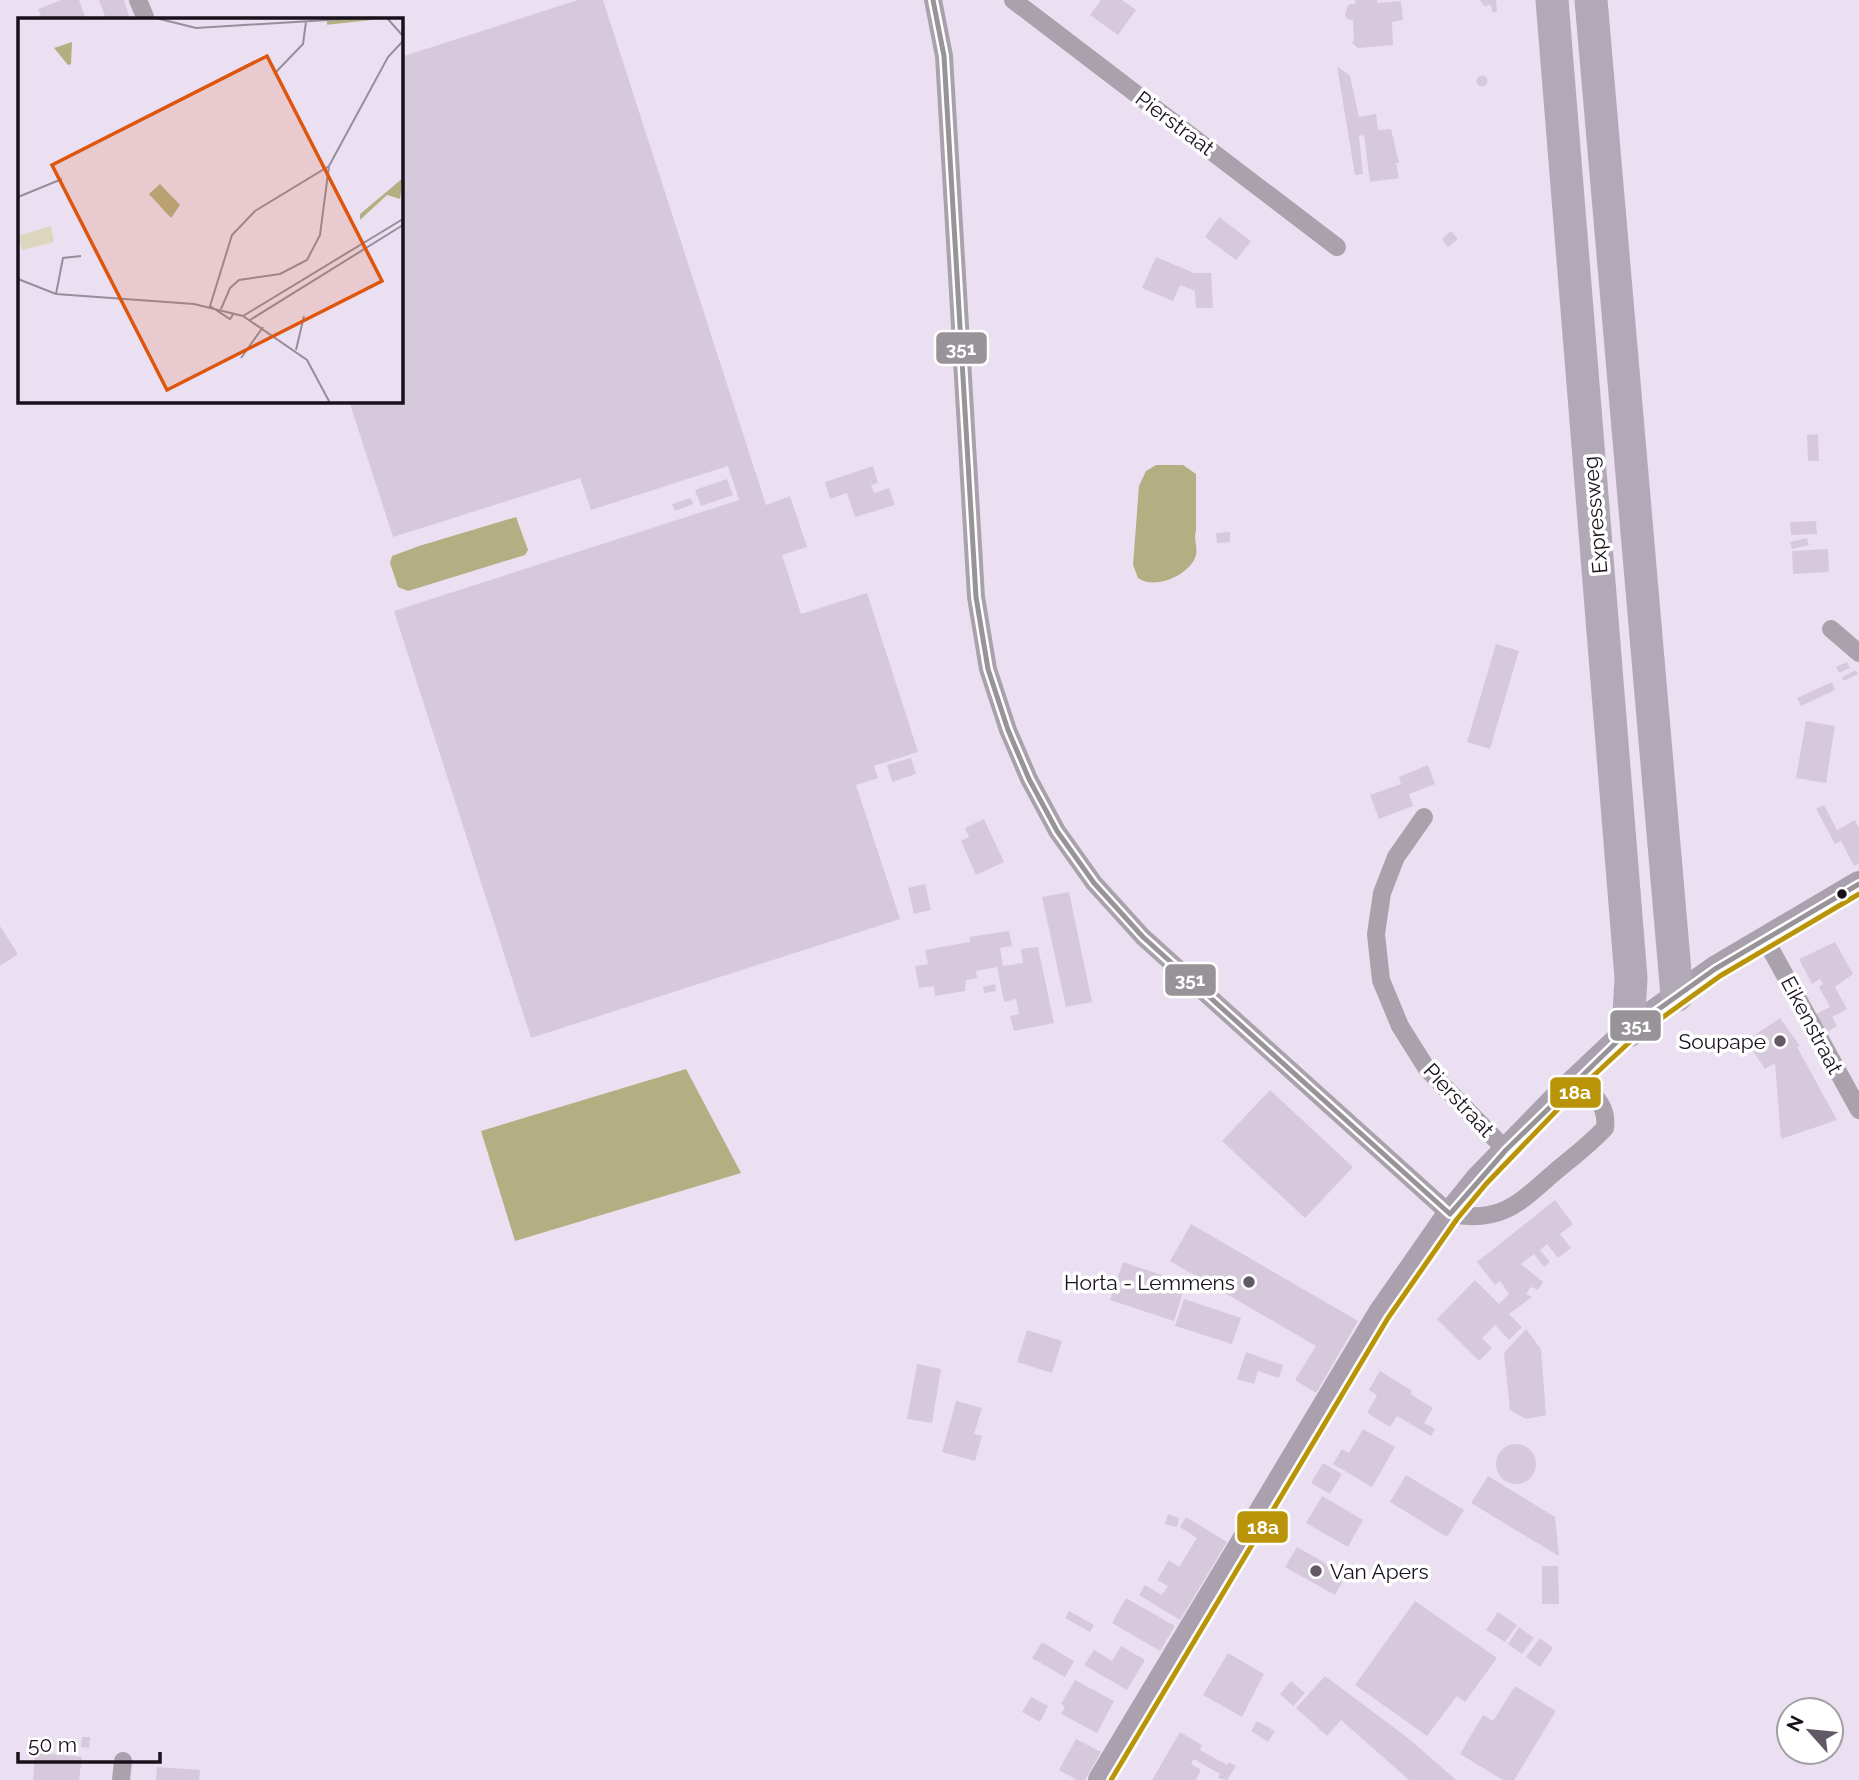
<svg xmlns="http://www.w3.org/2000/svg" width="1859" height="1780" viewBox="0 0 1859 1780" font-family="Raleway,sans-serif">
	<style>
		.water { fill: #b4ae83 }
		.building { fill: #d6c9dc }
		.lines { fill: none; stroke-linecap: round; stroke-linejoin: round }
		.street { stroke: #a9a2ac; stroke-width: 18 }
		.secondary { stroke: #aaa0ae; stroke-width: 26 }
		.highway { stroke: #b2a9b7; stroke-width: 33 }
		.bus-1-casing { stroke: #fff; stroke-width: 10 }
		.bus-2-casing { stroke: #fff; stroke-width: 10 }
		.bus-1 { stroke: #979398; stroke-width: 5 }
		.bus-2 { stroke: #ba9408; stroke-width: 5 }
		.bus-dot { fill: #18101b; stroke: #fff; stroke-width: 2.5 }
		.poi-dot { fill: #625966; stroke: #fff; stroke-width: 2.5 }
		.labels { text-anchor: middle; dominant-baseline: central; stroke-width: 7; stroke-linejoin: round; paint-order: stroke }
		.street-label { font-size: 21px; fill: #18101b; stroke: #fff }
		.poi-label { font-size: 21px; fill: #18101b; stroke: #fff; text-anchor: end }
		.inset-river { fill: none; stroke: #b4ae83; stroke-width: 3.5 }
		.inset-road { fill: none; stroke: #978d9b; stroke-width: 2 }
		.view { fill: #de550d; fill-opacity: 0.15; stroke: #de550d; stroke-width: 3.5 }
		.inset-edge { fill: none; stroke: #18101b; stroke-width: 3.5 }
		.line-badge { stroke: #fff; stroke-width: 2.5 }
		.badge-label { font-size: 19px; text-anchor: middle; font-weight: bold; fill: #fff }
	</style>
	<rect width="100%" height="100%" fill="#ebe0f1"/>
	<!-- water -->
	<path class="water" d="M1156,465H1183L1196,474V531C1193,540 1199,549 1195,558C1187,576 1155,590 1138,578L1133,565L1139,486L1146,471Z
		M516,517L528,550L525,555L408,591L398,587L390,563L392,556L419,546Z
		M686,1069L741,1173L515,1241L481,1131Z"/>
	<!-- building -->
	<path class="building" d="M61,0H79L86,19H31L41,15L38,9Z
		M99,0H124L130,19H106Z
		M578,0H603L766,505L790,496L807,547L782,555L801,614L867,593L918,752L874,766L878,778L856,785L900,919L531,1038L394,611L739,500L728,466L591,510L580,478L393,537L349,401H401V57Z
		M1101,0H1122L1136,10L1118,35L1090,15Z
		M1355,0H1377V3L1401,1L1403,20L1392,22L1393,45L1358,48L1352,43L1354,40L1353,20L1347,19L1345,15L1348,5L1356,3Z
		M1480,0H1496L1497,12H1492L1491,5L1484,6Z
		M1337,66L1350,76L1359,117L1376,114L1378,130L1391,129L1399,163H1396L1399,178L1370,182L1364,135L1359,136L1363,174L1355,175Z
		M1476.5 81a5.5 5.5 0 1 1 11 0a5.5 5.5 0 1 1-11 0Z
		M1219,217L1251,241L1236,260L1205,237Z
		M1451,231L1458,239L1448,247L1442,239Z
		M1156,257L1194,273H1211L1213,308H1196L1195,291L1180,285L1173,301L1142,288Z
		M1818,434L1819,461H1808L1807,435Z
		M873,466L878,483L871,485L874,493L889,488L895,505L855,517L847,493L830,499L825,482Z
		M727,479L733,495L701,506L695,490Z
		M691,498L693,504L675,511L672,504Z
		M1816,521L1817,534L1791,535L1790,522Z
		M1230,532V542L1217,543L1216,533Z
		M1807,538L1809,545L1792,549L1790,542Z
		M1828,549L1829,572L1793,574L1792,551Z
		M1496,644L1519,651L1490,749L1467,742Z
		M1847,662L1850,668L1839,673L1836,667Z
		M1856,670L1858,674L1844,681L1842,677Z
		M1832,682L1835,690L1801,706L1797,698Z
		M1806,721L1835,726L1826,783L1796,778Z
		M911,758L916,774L892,782L887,765Z
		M1428,765L1435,784L1409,794L1413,806L1379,819L1370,795L1401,784L1399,777Z
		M1824,805L1837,830L1855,820L1859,828V863L1854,866L1841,841L1835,844L1816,809Z
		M984,819L1004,862L976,875L961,841L969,837L965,828Z
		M925,884L931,910L914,914L908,888Z
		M1069,892L1092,1002L1066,1007L1042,897Z
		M0,926L18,954L0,966Z
		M1009,931L1012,946L1000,948L1003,966L1023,963L1021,949L1038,947L1054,1023L1014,1031L1010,1016L1019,1014L1016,999L1004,1002L997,967L976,971L977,978L966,980L965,991L935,996L934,986L919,988L915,966L928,964L925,950L970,942L969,937Z
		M1835,942L1853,974L1835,987L1847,1009L1832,1017L1837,1026L1824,1034L1814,1015L1830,1007L1819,987L1823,984L1820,979L1812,984L1799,959Z
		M995,984L996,991L984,993L983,987Z
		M1780,1018L1800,1046L1797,1047L1837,1120L1781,1139L1775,1063L1765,1069L1746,1041Z
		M1270,1090L1353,1167L1305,1218L1222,1141Z
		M1555,1200L1573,1224L1560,1234L1571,1248L1558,1258L1547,1244L1540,1250L1550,1262L1544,1267L1534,1254L1521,1264L1543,1282L1538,1290L1531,1287L1526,1294L1532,1297L1509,1314L1522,1327L1509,1340L1495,1325L1482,1338L1492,1348L1479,1361L1437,1319L1475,1280L1499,1304L1509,1294L1500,1281L1495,1285L1477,1262Z
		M1191,1224L1358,1321L1316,1393L1295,1380L1316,1346L1170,1261Z
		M1123,1262L1186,1283L1174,1321L1110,1300Z
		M1184,1299L1241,1318L1232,1344L1175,1326Z
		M1526,1329L1541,1349L1546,1415L1526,1419L1510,1410L1504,1353Z
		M1027,1330L1062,1341L1052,1373L1017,1362Z
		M1246,1352L1283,1365L1279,1378L1258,1371L1254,1384L1237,1379Z
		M917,1364L941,1369L932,1423L907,1419Z
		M1380,1371L1412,1391L1410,1394L1433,1408L1424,1423L1435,1429L1431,1436L1397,1416L1390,1427L1367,1413L1377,1395L1369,1390Z
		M956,1401L982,1408L974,1434L982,1436L975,1461L942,1452Z
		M1363,1429L1395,1447L1372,1487L1333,1464L1342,1449L1349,1453Z
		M1496 1464a20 20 0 1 1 40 0a20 20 0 1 1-40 0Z
		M1323,1463L1342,1474L1330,1494L1311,1483Z
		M1406,1475L1464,1510L1447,1537L1390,1502Z
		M1488,1476L1555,1517L1559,1556L1471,1503Z
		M1322,1496L1363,1520L1348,1547L1306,1523Z
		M1168,1514L1179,1518L1177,1527L1165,1524Z
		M1186,1517L1227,1542L1180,1620L1139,1595L1145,1585L1162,1595L1168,1586L1157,1580L1169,1560L1179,1567L1197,1538L1180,1527Z
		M1297,1547L1346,1575L1335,1595L1285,1567Z
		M1542,1566H1558L1559,1604H1542Z
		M1126,1598L1175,1626L1160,1651L1112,1623Z
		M1415,1601L1497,1658L1465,1702L1457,1696L1427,1736L1355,1685Z
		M1069,1611L1094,1625L1090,1632L1065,1618Z
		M1498,1612L1517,1625L1505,1642L1486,1630Z
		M1519,1627L1534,1638L1522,1654L1508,1644Z
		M1540,1638L1553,1648L1540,1667L1526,1657Z
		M1042,1642L1074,1661L1065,1677L1032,1658Z
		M1121,1646L1145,1660L1127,1690L1084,1665L1094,1650L1112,1661Z
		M1228,1653L1264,1674L1242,1717L1203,1695Z
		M1325,1676L1408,1738L1456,1780H1409L1341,1720L1327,1736L1296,1708Z
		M1075,1680L1114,1701L1097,1733L1061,1714L1065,1707L1061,1704Z
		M1291,1681L1305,1693L1293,1706L1280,1694Z
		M1515,1686L1556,1711L1514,1780H1503L1460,1754L1483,1715L1493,1721Z
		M1031,1697L1048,1706L1040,1722L1022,1712Z
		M1257,1721L1275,1731L1268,1742L1251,1731Z
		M1180,1732L1202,1745L1200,1750L1227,1765L1229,1762L1236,1766L1227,1780L1218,1778L1220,1774L1194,1759L1191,1764L1201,1770L1196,1780H1152Z
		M82,1737H90L89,1748L81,1747Z
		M1076,1739L1101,1752L1085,1780H1077L1059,1770Z
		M35,1752L82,1757L79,1780H33Z
		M157,1767L200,1770L199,1780H156Z"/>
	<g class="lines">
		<!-- street -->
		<path class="street" d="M138,0L145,17
			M933,0L944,56L976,597L988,669L1008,730L1029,779L1057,831L1094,883L1143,937L1450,1214C1502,1224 1520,1202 1556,1171C1573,1157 1590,1144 1605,1128C1608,1104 1592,1094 1577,1078
			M1013,0L1337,247
			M1831,629L1859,653
			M1424,817L1396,857L1382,893L1376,934L1381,980L1400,1026L1427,1069L1506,1150
			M1765,939L1859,1110
			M121,1780L123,1761"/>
		<!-- secondary -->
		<path class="secondary" d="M1101,1780L1381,1313L1450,1214L1479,1178L1557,1098L1628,1031L1715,969L1859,884"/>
		<!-- highway -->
		<path class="highway" d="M1552,0L1631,978L1628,1031
			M1591,0L1677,995"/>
		<!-- bus-1 casing -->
		<g class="bus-1-casing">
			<path id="bus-1" d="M933,0L944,56L976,597L988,669L1008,730L1029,779L1057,831L1094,883L1143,937L1450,1214
				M1450,1214L1506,1150L1628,1031L1715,969L1859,884"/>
		</g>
		<!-- bus-2 casing -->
		<g class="bus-2-casing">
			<path id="bus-2" d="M1111,1780L1388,1318L1457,1219L1486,1184L1563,1104L1634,1038L1720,976L1859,894"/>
		</g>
		<!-- bus-1 -->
		<use href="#bus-1" class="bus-1"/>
		<!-- bus-2 -->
		<use href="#bus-2" class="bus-2"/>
	</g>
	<!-- markers -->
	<circle class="bus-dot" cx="1842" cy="894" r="6"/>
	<g class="poi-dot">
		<circle cx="1780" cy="1041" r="7"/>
		<circle cx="1249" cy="1282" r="7"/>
		<circle cx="1316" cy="1571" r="7"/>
	</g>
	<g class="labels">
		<!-- street labels -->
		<g class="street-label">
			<text transform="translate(1175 123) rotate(37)">Pierstraat</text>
			<text transform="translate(1595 515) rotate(-95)">Expressweg</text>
			<text transform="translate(1812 1025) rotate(62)">Eikenstraat</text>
			<text transform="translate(1459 1100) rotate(47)">Pierstraat</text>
		</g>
		<!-- poi labels -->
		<g class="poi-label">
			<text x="1766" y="1041">Soupape</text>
			<text x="1235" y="1282">Horta - Lemmens</text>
			<text x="1330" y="1571" text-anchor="start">Van Apers</text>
		</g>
	</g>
	<!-- overview -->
	<g transform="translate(18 18)">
		<rect width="385" height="385" fill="#ebe0f1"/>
		<path d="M33,208L36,224L4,232L0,218Z" fill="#ddd6be"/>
		<path d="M54,24L53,46L50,47L36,30ZM385,160L382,181L369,177L342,202V196ZM142,166L162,187L153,200L131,176Z" fill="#b4ae83"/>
		<path class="inset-river" d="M309,5L356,0"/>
		<path class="inset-road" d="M138,0L178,10L343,0M369,0L385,18M256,56L285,26L288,4M0,179L44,161M0,261L38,276L176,286L225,298L289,342L312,385M38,276L45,240L63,238M203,291L212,270L221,262L262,256L289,242L302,217L311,148M216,295L212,301L192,288L214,217L237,193L311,148L370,39L385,23M225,298L385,201M232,302L385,207M278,332L286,298M223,340L245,309"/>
		<path class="view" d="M249,38L364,263L149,372L34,147Z"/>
		<rect width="385" height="385" class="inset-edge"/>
	</g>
	<g class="line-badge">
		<rect x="935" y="331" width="53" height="34" rx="7" fill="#979398"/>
		<rect x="1164" y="963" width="53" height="34" rx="7" fill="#979398"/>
		<rect x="1609" y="1009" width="53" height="33" rx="7" fill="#979398"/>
		<rect x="1549" y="1076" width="53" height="33" rx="7" fill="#ba9408"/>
		<rect x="1236" y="1510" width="53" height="34" rx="7" fill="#ba9408"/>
	</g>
	<g class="badge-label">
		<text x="961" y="355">351</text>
		<text x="1190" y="986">351</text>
		<text x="1636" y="1032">351</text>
		<text x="1575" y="1099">18a</text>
		<text x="1263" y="1534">18a</text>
	</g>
	<!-- north arrow -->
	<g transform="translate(1810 1731) rotate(297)"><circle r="33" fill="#ffffff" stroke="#a39fa4" stroke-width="2"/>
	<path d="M0-5L12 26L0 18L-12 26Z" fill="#625966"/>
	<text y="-10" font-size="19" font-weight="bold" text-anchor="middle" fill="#18101b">N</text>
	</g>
	<!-- scale -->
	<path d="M18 1752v10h142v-10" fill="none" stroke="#18101b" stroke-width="3.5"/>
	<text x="28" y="1752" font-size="21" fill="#18101b" stroke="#ffffff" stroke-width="5" paint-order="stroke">50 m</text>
</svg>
